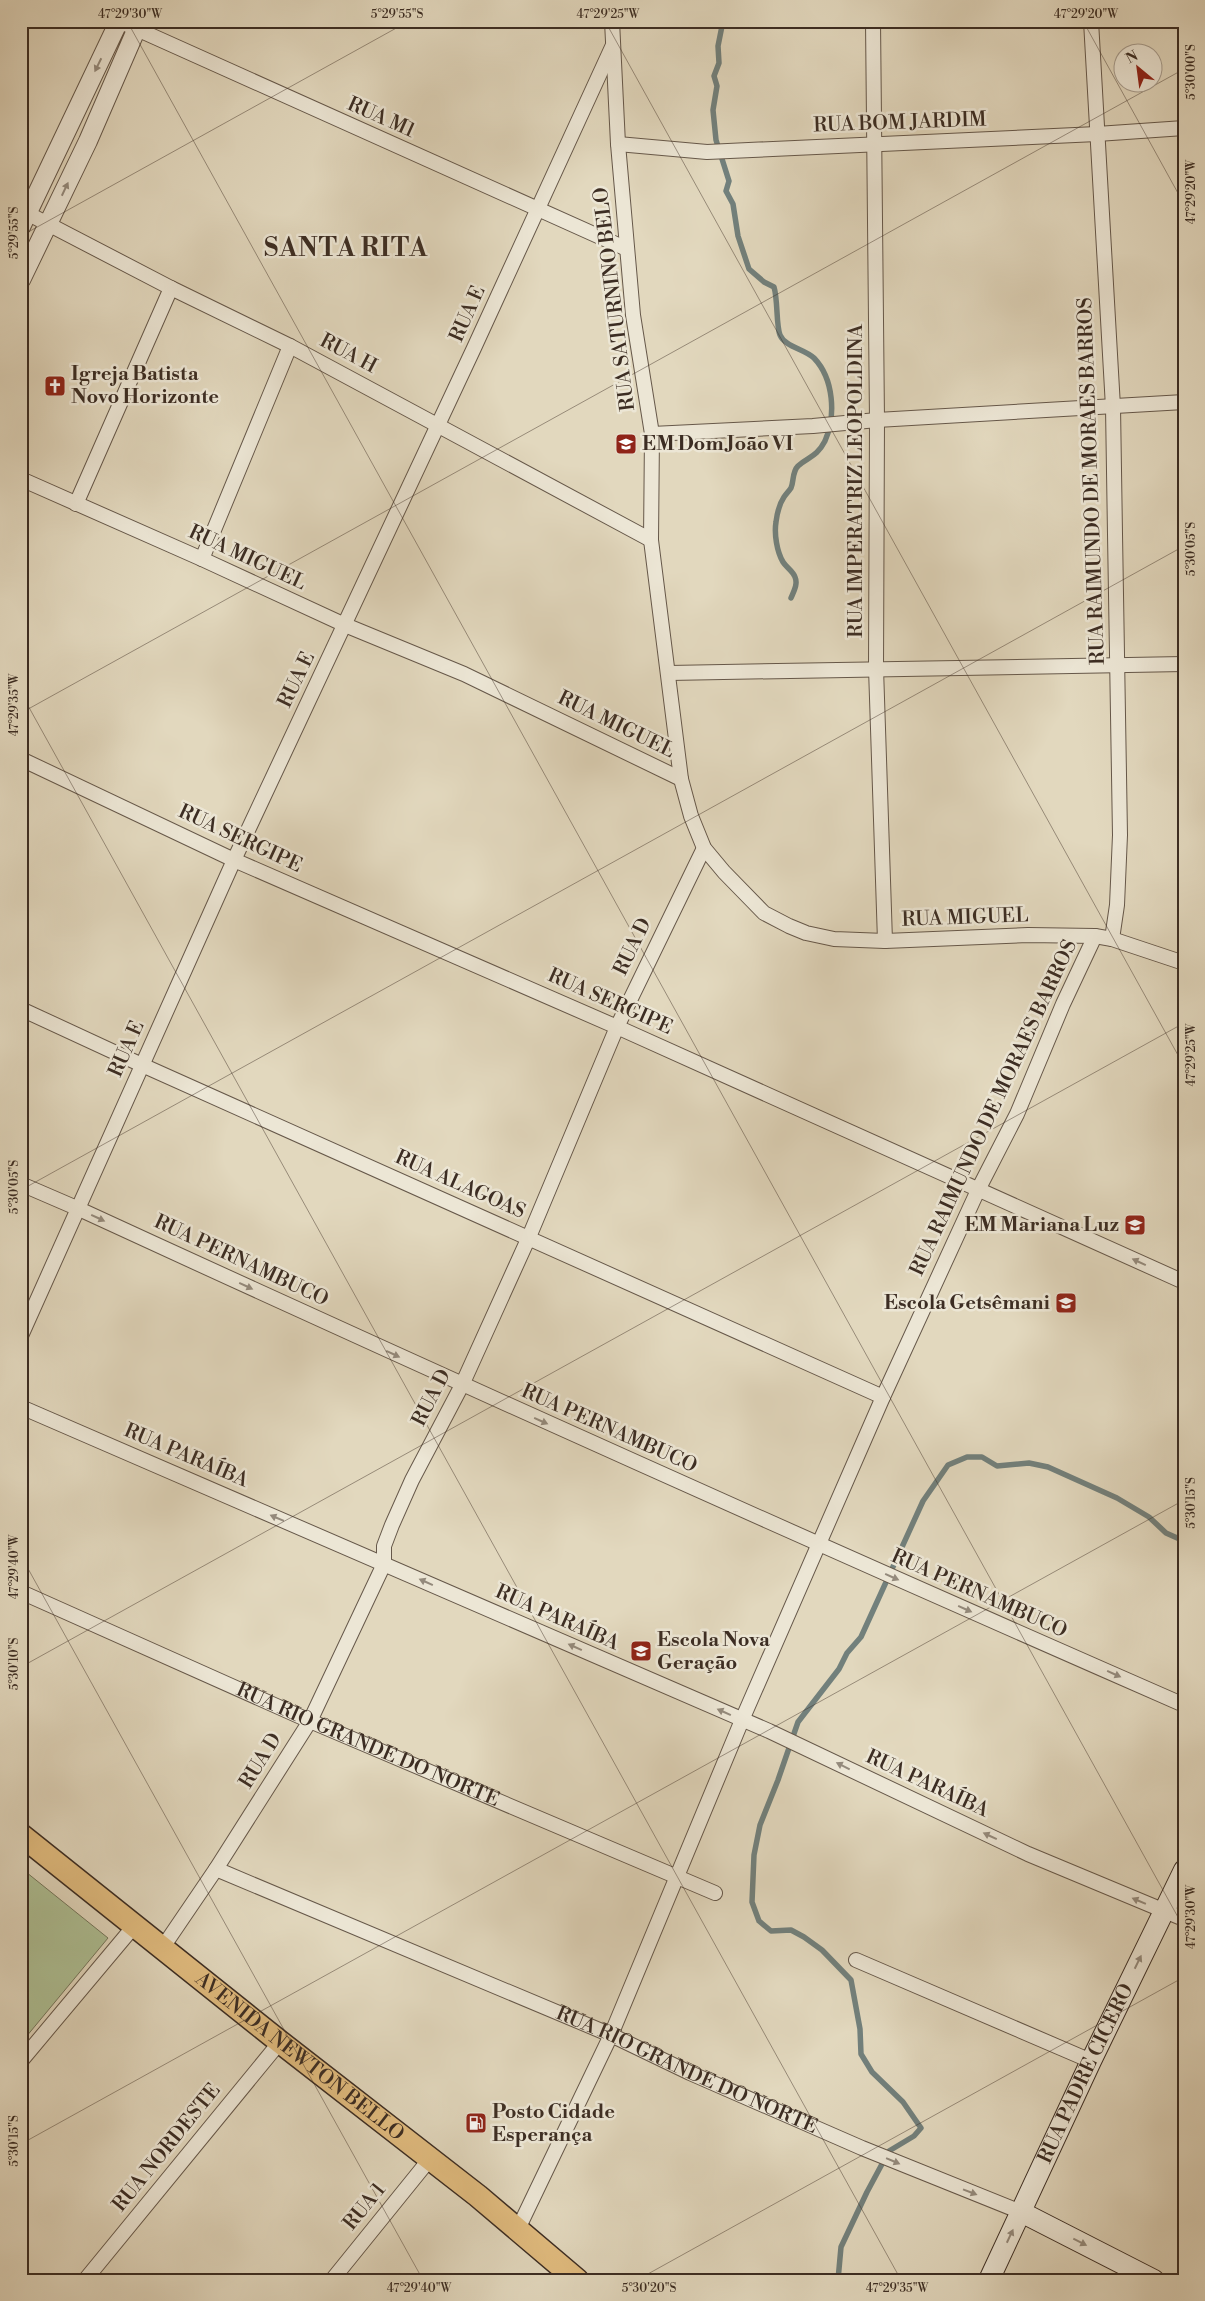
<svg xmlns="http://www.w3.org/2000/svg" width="1205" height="2301" viewBox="0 0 1205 2301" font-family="'Libre Bodoni',serif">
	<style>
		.green { fill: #aec095; stroke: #75765c }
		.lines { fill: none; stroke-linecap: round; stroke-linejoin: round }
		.stream { stroke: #72807c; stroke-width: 5.5 }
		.minor-casing { stroke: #66584a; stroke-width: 16 }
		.tertiary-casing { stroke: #66584a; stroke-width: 20 }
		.secondary-casing { stroke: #3c2d23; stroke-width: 22 }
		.primary-casing { stroke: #3c2d23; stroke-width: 25 }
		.minor { stroke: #ece6d5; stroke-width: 14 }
		.tertiary { stroke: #ece6d5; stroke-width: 18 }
		.secondary { stroke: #ece6d5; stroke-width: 20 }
		.primary { stroke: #e1bc7f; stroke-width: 22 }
		.oneway { fill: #948a7c }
		.ticks { fill: none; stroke: #3c2d23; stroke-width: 1; stroke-opacity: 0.45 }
		.labels { text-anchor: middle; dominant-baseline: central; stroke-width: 5; stroke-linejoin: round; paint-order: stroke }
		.street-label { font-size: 20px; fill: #3c2d23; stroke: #ece6d5 }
		.poi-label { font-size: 20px; font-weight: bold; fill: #3c2d23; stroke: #ece6d5; text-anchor: start }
		.district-label { font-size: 25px; font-weight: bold; letter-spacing: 1px; fill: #3c2d23; stroke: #ece6d5 }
		.neatline { fill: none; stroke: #3c2d23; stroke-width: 2 }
		.ticks-label { font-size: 12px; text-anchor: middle; fill: #3c2d23 }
	</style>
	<rect width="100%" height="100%" fill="#e2d8be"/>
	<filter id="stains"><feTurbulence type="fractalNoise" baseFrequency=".004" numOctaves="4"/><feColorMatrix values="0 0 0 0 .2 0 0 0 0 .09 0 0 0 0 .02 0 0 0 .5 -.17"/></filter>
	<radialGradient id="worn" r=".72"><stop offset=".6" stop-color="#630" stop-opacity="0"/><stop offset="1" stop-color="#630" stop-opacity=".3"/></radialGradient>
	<!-- green -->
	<path class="green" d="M21,1868L108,1938L21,2043Z"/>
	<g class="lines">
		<!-- stream -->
		<path class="stream" d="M723,21L718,46L719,63L714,76L717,86L713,110L716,140L729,181L726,191L733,204L738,236L749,269L764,282L774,287C778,300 776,325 780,335C785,347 805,349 814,358C834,379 836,416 825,441C816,458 809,456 798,466C792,472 794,481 791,488C789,491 786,494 784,497C780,503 777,514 776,522C774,534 777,552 783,562C786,567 793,571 795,577C798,584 794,591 791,598
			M838,2280L841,2247L867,2192L889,2151L914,2136L921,2128L903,2102L872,2072L861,2054L860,2029L851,1980L822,1950L804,1937L791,1930L771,1931L759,1921L752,1902L754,1855L760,1825L778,1780L798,1722L839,1669L847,1653L861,1637L923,1501L948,1465L967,1457H982L997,1466L1029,1463L1048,1467L1117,1498L1149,1517L1166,1533L1184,1541"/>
		<!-- minor casing -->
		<g class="minor-casing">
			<g id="minor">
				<path d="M119,21L627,249"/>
				<path d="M612,21L618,144L633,315L652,434L651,540L681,779L691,816L704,848L724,872L764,913L789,926L806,933L834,939L885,941L1028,935L1095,936L1112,939L1184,963"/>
				<path d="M873,21L877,420L876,668L885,941"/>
				<path d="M1091,21L1113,407L1115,534L1120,835L1117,905L1112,939"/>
				<path d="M618,144L707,152L1097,134L1184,128"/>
				<path d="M21,210L171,288L290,346L651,540"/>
				<path d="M652,434L813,426L877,420L1184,402"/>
				<path d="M21,479L202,559L345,625L464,674L681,779"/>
				<path d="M76,504L171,288"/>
				<path d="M202,559L290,346"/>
				<path d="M669,673L1184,664"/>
				<path d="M21,759L234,860L617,1027L1184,1282"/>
				<path d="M21,1009L142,1065L883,1397"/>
				<path d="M21,1184L79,1209C446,1378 814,1543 1184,1705"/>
				<path d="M21,1336L234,860L474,348L613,45"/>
				<path d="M21,1407L769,1731L1028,1854L1184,1919"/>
				<path id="s1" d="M21,1592L310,1721L715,1893"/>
				<path id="s2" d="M216,1869L611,2035L690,2073L862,2148L1021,2212"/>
				<path d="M163,1947L216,1869L310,1721L384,1564V1546L392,1525L412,1480L462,1385L529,1237L617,1027L704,848"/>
				<path d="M856,1960L1091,2061"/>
				<path d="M21,2061L135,1925"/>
				<path d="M518,2229L611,2035L742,1720L883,1397L979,1188L1017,1114L1063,1004L1095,936"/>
				<path d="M85,2280L280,2042"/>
				<path d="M332,2280L429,2160"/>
			</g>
		</g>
		<!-- tertiary casing -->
		<g class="tertiary-casing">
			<path id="tertiary" d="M21,227L119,21
				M21,280L88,141L140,21"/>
		</g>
		<!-- secondary casing -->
		<g class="secondary-casing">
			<g id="secondary">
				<path d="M1021,2212L1154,2280"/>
				<path id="s3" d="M989,2280L1091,2061L1184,1870"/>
			</g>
		</g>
		<!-- primary casing -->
		<g class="primary-casing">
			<g id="primary">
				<path id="s4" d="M21,1835L280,2042L478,2196L577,2280"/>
			</g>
		</g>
		<!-- minor -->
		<use href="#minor" class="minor"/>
		<!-- tertiary -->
		<use href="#tertiary" class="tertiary"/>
		<!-- secondary -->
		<use href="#secondary" class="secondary"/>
		<!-- primary -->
		<use href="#primary" class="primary"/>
	</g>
	<!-- one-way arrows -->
	<defs><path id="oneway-solid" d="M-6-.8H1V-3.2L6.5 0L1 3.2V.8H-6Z" transform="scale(1.25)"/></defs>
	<g class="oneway">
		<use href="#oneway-solid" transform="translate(98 65) rotate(116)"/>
		<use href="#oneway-solid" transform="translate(65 189) rotate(-65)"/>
		<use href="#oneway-solid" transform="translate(98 1218) rotate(25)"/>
		<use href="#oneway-solid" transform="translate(1139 1262) rotate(-155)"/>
		<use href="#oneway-solid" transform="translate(246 1286) rotate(25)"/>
		<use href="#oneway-solid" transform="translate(393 1354) rotate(25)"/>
		<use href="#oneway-solid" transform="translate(541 1421) rotate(24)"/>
		<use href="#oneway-solid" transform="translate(277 1518) rotate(-157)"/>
		<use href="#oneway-solid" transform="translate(892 1577) rotate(24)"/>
		<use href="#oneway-solid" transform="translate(426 1582) rotate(-156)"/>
		<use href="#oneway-solid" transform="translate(965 1609) rotate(24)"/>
		<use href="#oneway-solid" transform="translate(575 1647) rotate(-156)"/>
		<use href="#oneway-solid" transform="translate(1114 1674) rotate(24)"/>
		<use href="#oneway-solid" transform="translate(724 1712) rotate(-156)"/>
		<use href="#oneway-solid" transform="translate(843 1766) rotate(-153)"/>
		<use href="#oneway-solid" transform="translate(990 1836) rotate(-155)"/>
		<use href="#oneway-solid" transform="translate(1139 1901) rotate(-157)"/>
		<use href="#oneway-solid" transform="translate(1138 1962) rotate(-64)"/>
		<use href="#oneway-solid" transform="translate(893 2161) rotate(23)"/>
		<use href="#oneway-solid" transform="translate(970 2192) rotate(21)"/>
		<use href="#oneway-solid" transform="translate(1010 2236) rotate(-65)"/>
		<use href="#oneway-solid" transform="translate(1080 2242) rotate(27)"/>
	</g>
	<!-- ticks -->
	<path class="ticks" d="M127,21L1184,1928M605,21L1184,1066M1083,21L1184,204M21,236L409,21M21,693L901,2280M21,713L1184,69M21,1190L1184,546M21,1556L423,2280M21,1667L1184,1023M21,2144L1184,1500M637,2280L1184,1977"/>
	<!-- icons -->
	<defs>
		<g id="church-square" transform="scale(1.125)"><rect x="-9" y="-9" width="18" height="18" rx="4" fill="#8f2418" stroke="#ece6d5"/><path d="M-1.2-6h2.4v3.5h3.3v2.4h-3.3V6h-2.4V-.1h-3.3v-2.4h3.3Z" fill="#fff"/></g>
		<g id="school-square" transform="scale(1.125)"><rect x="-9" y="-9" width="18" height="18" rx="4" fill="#8f2418" stroke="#ece6d5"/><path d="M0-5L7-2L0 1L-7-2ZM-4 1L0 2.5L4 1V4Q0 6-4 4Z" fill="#fff"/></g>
		<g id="fuel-square" transform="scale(1.125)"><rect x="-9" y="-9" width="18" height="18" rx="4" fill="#8f2418" stroke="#ece6d5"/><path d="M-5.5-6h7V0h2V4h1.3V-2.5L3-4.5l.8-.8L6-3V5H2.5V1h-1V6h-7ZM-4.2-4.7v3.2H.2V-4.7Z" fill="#fff"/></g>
	</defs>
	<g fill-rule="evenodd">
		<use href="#church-square" x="55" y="386"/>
		<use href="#school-square" x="626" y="444"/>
		<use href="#school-square" x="1135" y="1225"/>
		<use href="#school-square" x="1066" y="1303"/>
		<use href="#school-square" x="641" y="1651"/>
		<use href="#fuel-square" x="476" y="2123"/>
	</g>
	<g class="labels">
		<!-- street labels -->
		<g class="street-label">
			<text transform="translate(381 118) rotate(24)">RUA M1</text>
			<text transform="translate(900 123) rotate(-2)">RUA BOM JARDIM</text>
			<text transform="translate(615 299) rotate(-97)">RUA SATURNINO BELO</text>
			<text transform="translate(468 314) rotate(-66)">RUA E</text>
			<text transform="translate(348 354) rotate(28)">RUA H</text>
			<text transform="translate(856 481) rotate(-90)">RUA IMPERATRIZ LEOPOLDINA</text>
			<text transform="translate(1092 481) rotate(-92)">RUA RAIMUNDO DE MORAES BARROS</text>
			<text transform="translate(247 558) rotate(25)">RUA MIGUEL</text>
			<text transform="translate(297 680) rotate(-64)">RUA E</text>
			<text transform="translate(616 725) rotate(26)">RUA MIGUEL</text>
			<text transform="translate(240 839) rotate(25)">RUA SERGIPE</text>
			<text transform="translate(965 918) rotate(-2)">RUA MIGUEL</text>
			<text transform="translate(633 947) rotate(-64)">RUA D</text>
			<text transform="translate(610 1002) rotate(24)">RUA SERGIPE</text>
			<text transform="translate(127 1049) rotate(-66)">RUA E</text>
			<text transform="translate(994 1108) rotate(-65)">RUA RAIMUNDO DE MORAES BARROS</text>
			<text transform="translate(460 1185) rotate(24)">RUA ALAGOAS</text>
			<text transform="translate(241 1261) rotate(25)">RUA PERNAMBUCO</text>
			<text transform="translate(432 1398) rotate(-63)">RUA D</text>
			<text transform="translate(609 1429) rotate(24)">RUA PERNAMBUCO</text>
			<text transform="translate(186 1456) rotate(23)">RUA PARAÍBA</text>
			<text transform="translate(979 1594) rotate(24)">RUA PERNAMBUCO</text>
			<text transform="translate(557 1618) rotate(24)">RUA PARAÍBA</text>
			<text stroke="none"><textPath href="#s1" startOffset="379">RUA RIO GRANDE DO NORTE</textPath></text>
			<text transform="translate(261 1761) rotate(-58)">RUA D</text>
			<text transform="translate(927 1784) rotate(25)">RUA PARAÍBA</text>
			<text stroke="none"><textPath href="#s4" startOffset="356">AVENIDA NEWTON BELLO</textPath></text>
			<text stroke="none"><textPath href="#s2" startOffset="512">RUA RIO GRANDE DO NORTE</textPath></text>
			<text stroke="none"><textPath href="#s3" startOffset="228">RUA PADRE CICERO</textPath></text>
			<text transform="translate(167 2148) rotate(-51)">RUA NORDESTE</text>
			<text transform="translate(365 2207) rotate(-51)">RUA 1</text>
		</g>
		<!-- poi labels -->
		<g class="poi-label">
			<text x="71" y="374">Igreja Batista<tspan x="71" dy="23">Novo Horizonte</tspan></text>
			<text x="642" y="444">EM Dom João VI</text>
			<text x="1119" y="1225" text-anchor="end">EM Mariana Luz</text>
			<text x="1050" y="1303" text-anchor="end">Escola Getsêmani</text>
			<text x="657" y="1640">Escola Nova<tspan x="657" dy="23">Geração</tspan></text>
			<text x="492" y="2112">Posto Cidade<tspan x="492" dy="23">Esperança</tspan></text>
		</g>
		<!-- district labels -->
		<g class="district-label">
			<text x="346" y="248">SANTA RITA</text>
		</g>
	</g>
	<!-- margin -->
	<rect width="1205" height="2301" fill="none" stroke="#e2d8be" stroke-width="55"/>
	<!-- north arrow -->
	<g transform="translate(1138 68) rotate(331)"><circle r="24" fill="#ece6d5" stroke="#a69c8e"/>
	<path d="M0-4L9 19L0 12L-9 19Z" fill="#8f2418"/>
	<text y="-8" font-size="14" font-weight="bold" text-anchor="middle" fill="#3c2d23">N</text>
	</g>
	<rect x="28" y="28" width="1150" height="2246" class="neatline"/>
	<g class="ticks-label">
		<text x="130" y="18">47°29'30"W</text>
		<text x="397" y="18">5°29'55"S</text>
		<text x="608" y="18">47°29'25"W</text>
		<text x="1086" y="18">47°29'20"W</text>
		<text transform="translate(1191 72) rotate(-90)" y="4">5°30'00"S</text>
		<text transform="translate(1191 192) rotate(-90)" y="4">47°29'20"W</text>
		<text transform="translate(14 233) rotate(-90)" y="4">5°29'55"S</text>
		<text transform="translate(1191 549) rotate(-90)" y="4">5°30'05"S</text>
		<text transform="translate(14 705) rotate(-90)" y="4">47°29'35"W</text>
		<text transform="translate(1191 1055) rotate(-90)" y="4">47°29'25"W</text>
		<text transform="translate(14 1187) rotate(-90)" y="4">5°30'05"S</text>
		<text transform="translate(1191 1503) rotate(-90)" y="4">5°30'15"S</text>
		<text transform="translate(14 1567) rotate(-90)" y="4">47°29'40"W</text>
		<text transform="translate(14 1664) rotate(-90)" y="4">5°30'10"S</text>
		<text transform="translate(1191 1917) rotate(-90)" y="4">47°29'30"W</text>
		<text transform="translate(14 2141) rotate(-90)" y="4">5°30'15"S</text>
		<text x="419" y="2292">47°29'40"W</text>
		<text x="649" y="2292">5°30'20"S</text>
		<text x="897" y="2292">47°29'35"W</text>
	</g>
	<rect width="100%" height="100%" filter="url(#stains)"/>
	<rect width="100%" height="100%" fill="url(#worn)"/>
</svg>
